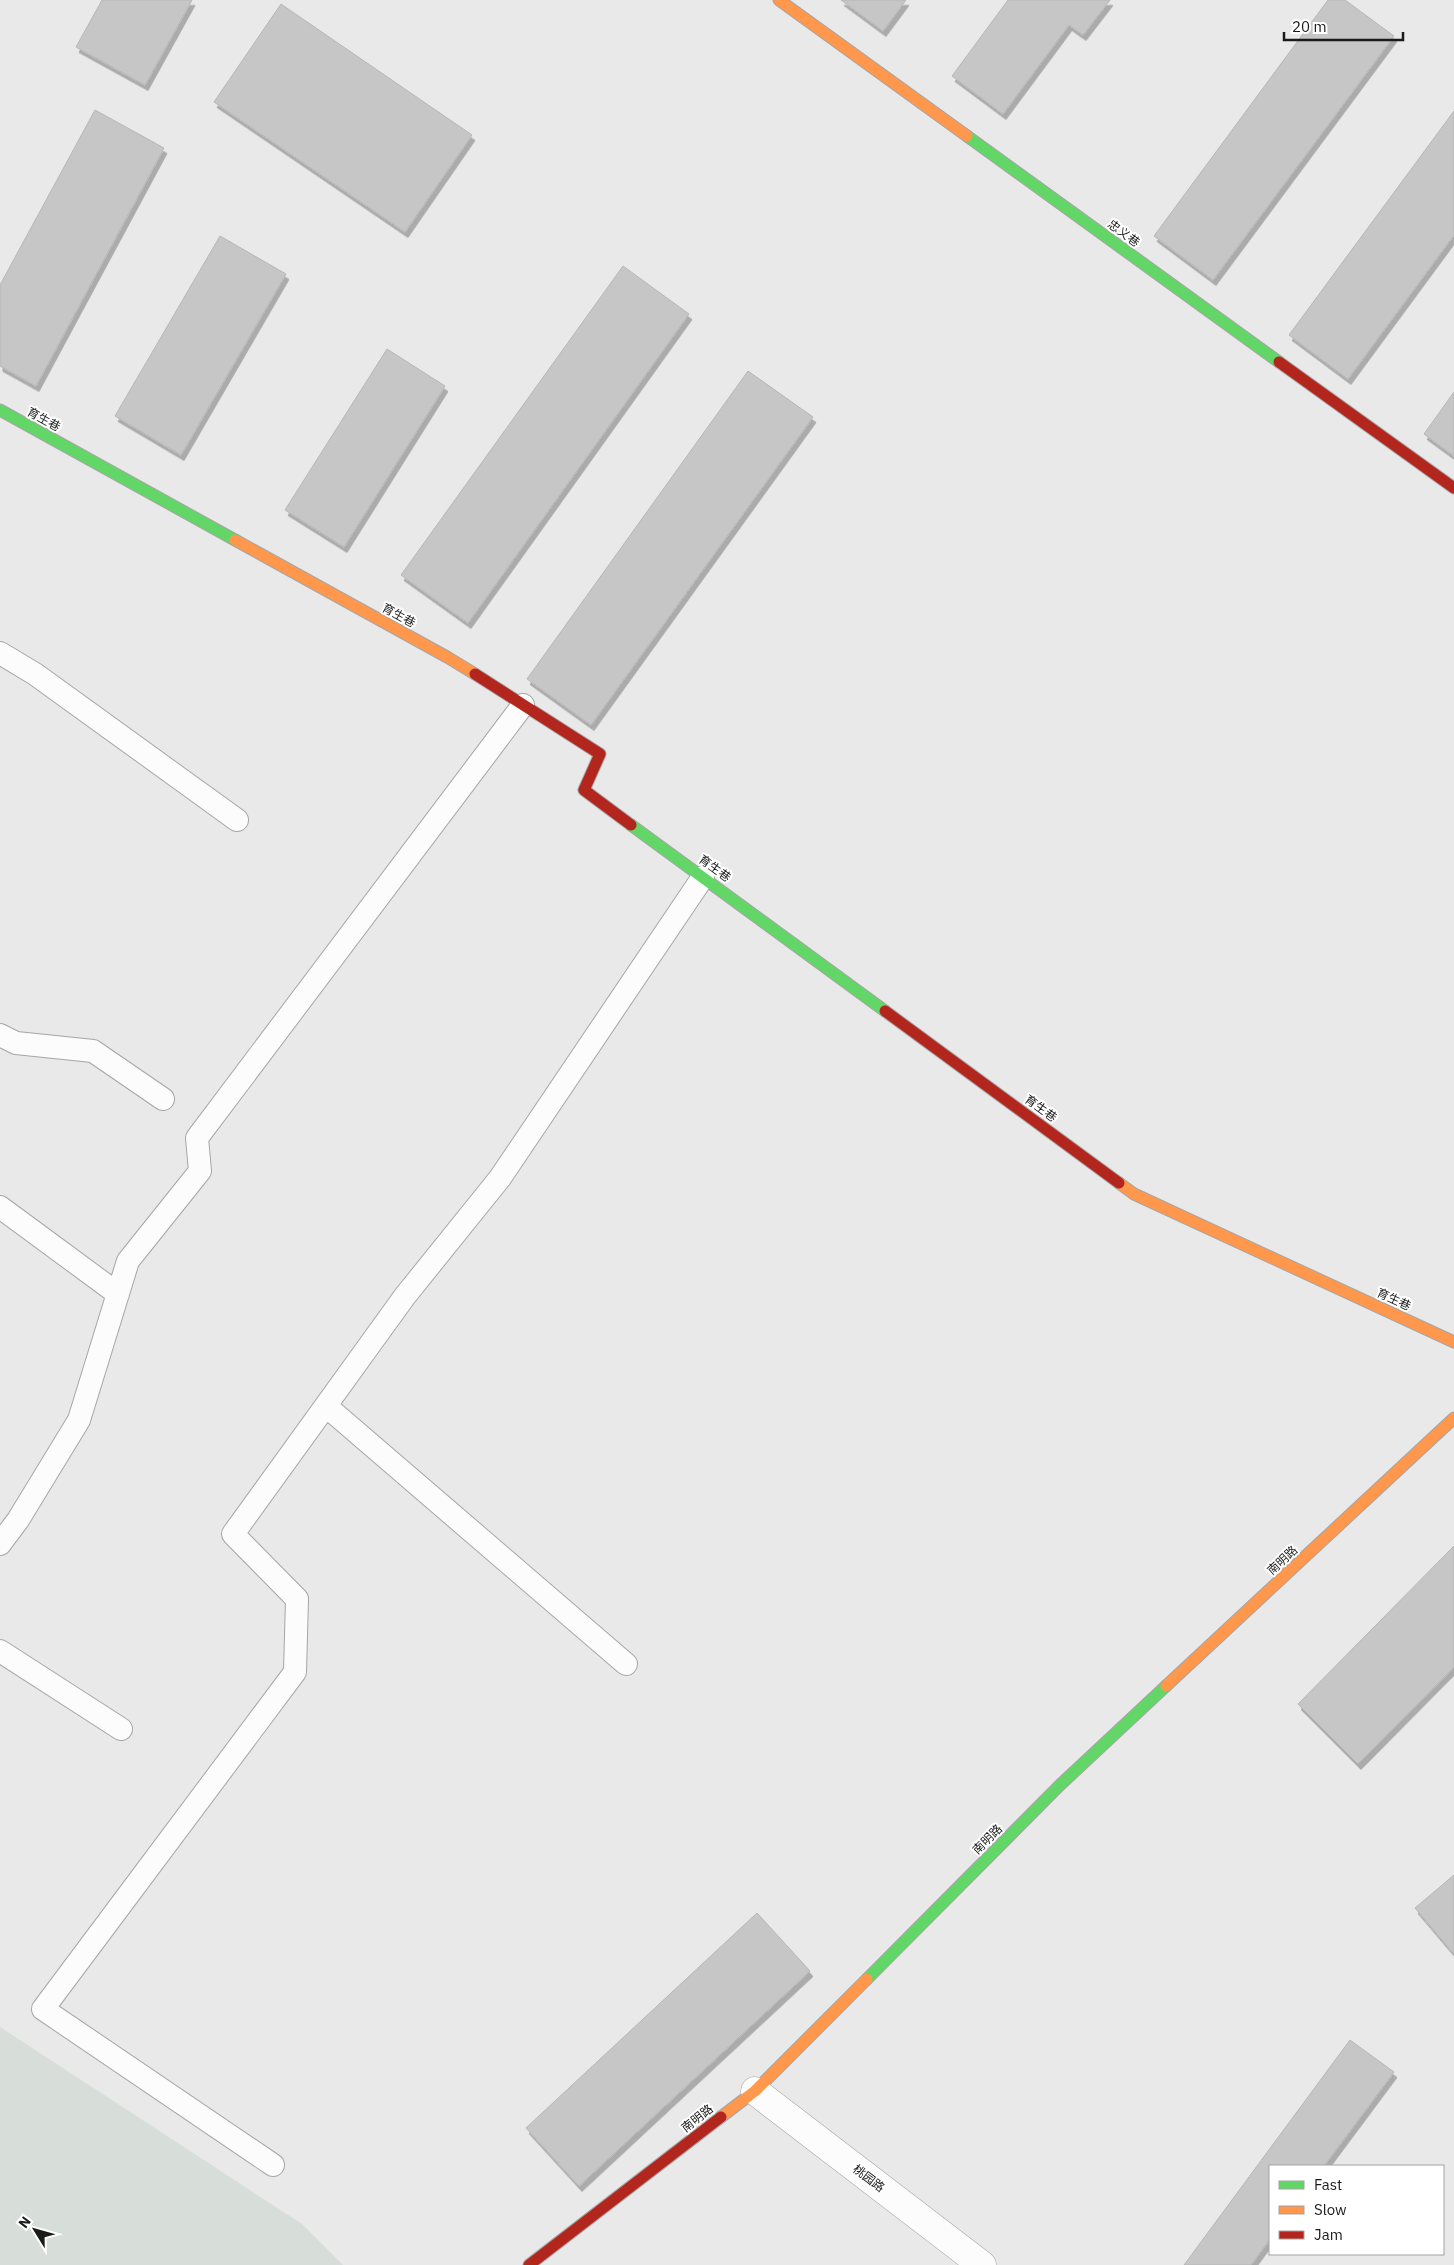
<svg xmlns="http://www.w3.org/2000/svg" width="1454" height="2265" viewBox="0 0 1454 2265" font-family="'IBM Plex Sans','Noto Sans SC',sans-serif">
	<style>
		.built { fill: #d7ded9 }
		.building { fill: #c5c6c5; stroke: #b6b7b6; filter: url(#shadow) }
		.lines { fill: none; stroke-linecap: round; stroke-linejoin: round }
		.lane-casing { stroke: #a6a6a6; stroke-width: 24 }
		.street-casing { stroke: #a6a6a6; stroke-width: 29 }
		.fast-casing { stroke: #a6a6a6; stroke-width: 13 }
		.slow-casing { stroke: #a6a6a6; stroke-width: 13 }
		.jam-casing { stroke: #a6a6a6; stroke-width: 13 }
		.lane { stroke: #fcfcfc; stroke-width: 22 }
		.street { stroke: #fcfcfc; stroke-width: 28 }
		.fast { stroke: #63d668; stroke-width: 11 }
		.slow { stroke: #ff974d; stroke-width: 11 }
		.jam { stroke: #b3261e; stroke-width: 11 }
		.labels { text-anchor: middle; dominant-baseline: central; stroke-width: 4; stroke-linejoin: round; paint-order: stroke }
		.street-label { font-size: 12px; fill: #191a1a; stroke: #fff }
	</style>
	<defs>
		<filter id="shadow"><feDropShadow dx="3" dy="5.5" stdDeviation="0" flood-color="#0004"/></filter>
	</defs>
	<rect width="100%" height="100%" fill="#e8e9e8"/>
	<!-- built -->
	<path class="built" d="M0,2027L302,2224L343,2265H0Z"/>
	<!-- building -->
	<path class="building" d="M102,0H192L145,85L76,47Z
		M841,0H906L883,31Z
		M1008,0H1110L1083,35L1069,25L1003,114L952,76Z
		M1328,0H1345L1394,36L1213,280L1154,236Z
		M281,4L472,135L405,232L214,102Z
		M95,110L164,148L36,386L0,366V285Z
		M1454,111V235L1348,379L1289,335Z
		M220,236L286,274L181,455L115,416Z
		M623,266L689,314L468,623L401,575Z
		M387,349L445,386L344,547L285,510Z
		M748,371L813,417L591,725L527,679Z
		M1454,392V456L1424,434Z
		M1454,1546V1667L1358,1764L1298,1704Z
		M1454,1875V1954L1415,1908Z
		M757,1913L810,1971L579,2186L526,2128Z
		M1350,2040L1394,2072L1324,2166H1270V2239L1251,2265H1184Z"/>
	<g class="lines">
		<!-- lane casing -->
		<g class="lane-casing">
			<path id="lane" d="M0,653L35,674L237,820
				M0,1035L16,1043L93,1051L163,1099
				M0,1207L118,1294
				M326,1406L626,1664
				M0,1544L18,1520L79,1420L128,1261L200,1171L197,1138L523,705
				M0,1651L121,1729
				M273,2165L43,2009L295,1672L297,1599L233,1534L405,1296L500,1178L703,877"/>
		</g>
		<!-- street casing -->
		<g class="street-casing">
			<path id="street" d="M755,2091L982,2265"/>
		</g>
		<!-- fast casing -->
		<g class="fast-casing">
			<path id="fast" d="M967,136L1279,362
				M0,410L235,540
				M631,825L885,1011
				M867,1979L1060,1785L1166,1686"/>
		</g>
		<!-- slow casing -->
		<g class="slow-casing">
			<path id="slow" d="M779,0L967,136
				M235,540L447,657L475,674
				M1119,1183L1134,1194L1454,1342
				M1166,1686L1454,1418
				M721,2117L755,2091L867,1979"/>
		</g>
		<!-- jam casing -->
		<g class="jam-casing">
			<path id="jam" d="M1279,362L1454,488
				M475,674L600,754L584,790L631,825
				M885,1011L1119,1183
				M529,2265L721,2117"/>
		</g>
		<!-- lane -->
		<use href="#lane" class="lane"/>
		<!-- street -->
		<use href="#street" class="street"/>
		<!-- fast -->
		<use href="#fast" class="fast"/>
		<!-- slow -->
		<use href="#slow" class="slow"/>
		<!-- jam -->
		<use href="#jam" class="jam"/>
	</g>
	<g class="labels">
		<!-- street labels -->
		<g class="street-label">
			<text transform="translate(1124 233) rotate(36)">忠义巷</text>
			<text transform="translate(44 419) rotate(29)">育生巷</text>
			<text transform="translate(399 615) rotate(29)">育生巷</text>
			<text transform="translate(715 868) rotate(36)">育生巷</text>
			<text transform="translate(1041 1108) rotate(36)">育生巷</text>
			<text transform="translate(1394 1299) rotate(25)">育生巷</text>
			<text transform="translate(1282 1560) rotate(-43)">南明路</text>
			<text transform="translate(987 1839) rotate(-45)">南明路</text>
			<text transform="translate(697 2118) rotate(-38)">南明路</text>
			<text transform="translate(869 2178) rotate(37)">桃园路</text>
		</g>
	</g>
	<!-- legend -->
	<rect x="1269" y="2165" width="175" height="90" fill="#ffffff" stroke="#a3a3a3"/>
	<rect x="1279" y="2181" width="25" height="8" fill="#63d668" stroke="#a3a3a3"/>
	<text x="1314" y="2190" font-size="15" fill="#191a1a">Fast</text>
	<rect x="1279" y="2206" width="25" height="8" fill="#ff974d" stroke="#a3a3a3"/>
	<text x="1314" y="2215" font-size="15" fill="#191a1a">Slow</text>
	<rect x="1279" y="2231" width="25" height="8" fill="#b3261e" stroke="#a3a3a3"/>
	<text x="1314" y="2240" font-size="15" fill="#191a1a">Jam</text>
	<!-- north arrow -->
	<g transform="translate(35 2230) rotate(307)" stroke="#ffffff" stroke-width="4" paint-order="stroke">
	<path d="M0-4L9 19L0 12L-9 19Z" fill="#191a1a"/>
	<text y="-8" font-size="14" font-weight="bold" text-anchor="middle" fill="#191a1a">N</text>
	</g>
	<!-- scale -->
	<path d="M1284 32v8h119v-8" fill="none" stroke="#191a1a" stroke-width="2.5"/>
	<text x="1292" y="32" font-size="15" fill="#191a1a" stroke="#ffffff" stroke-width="4" paint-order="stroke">20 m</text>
</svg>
